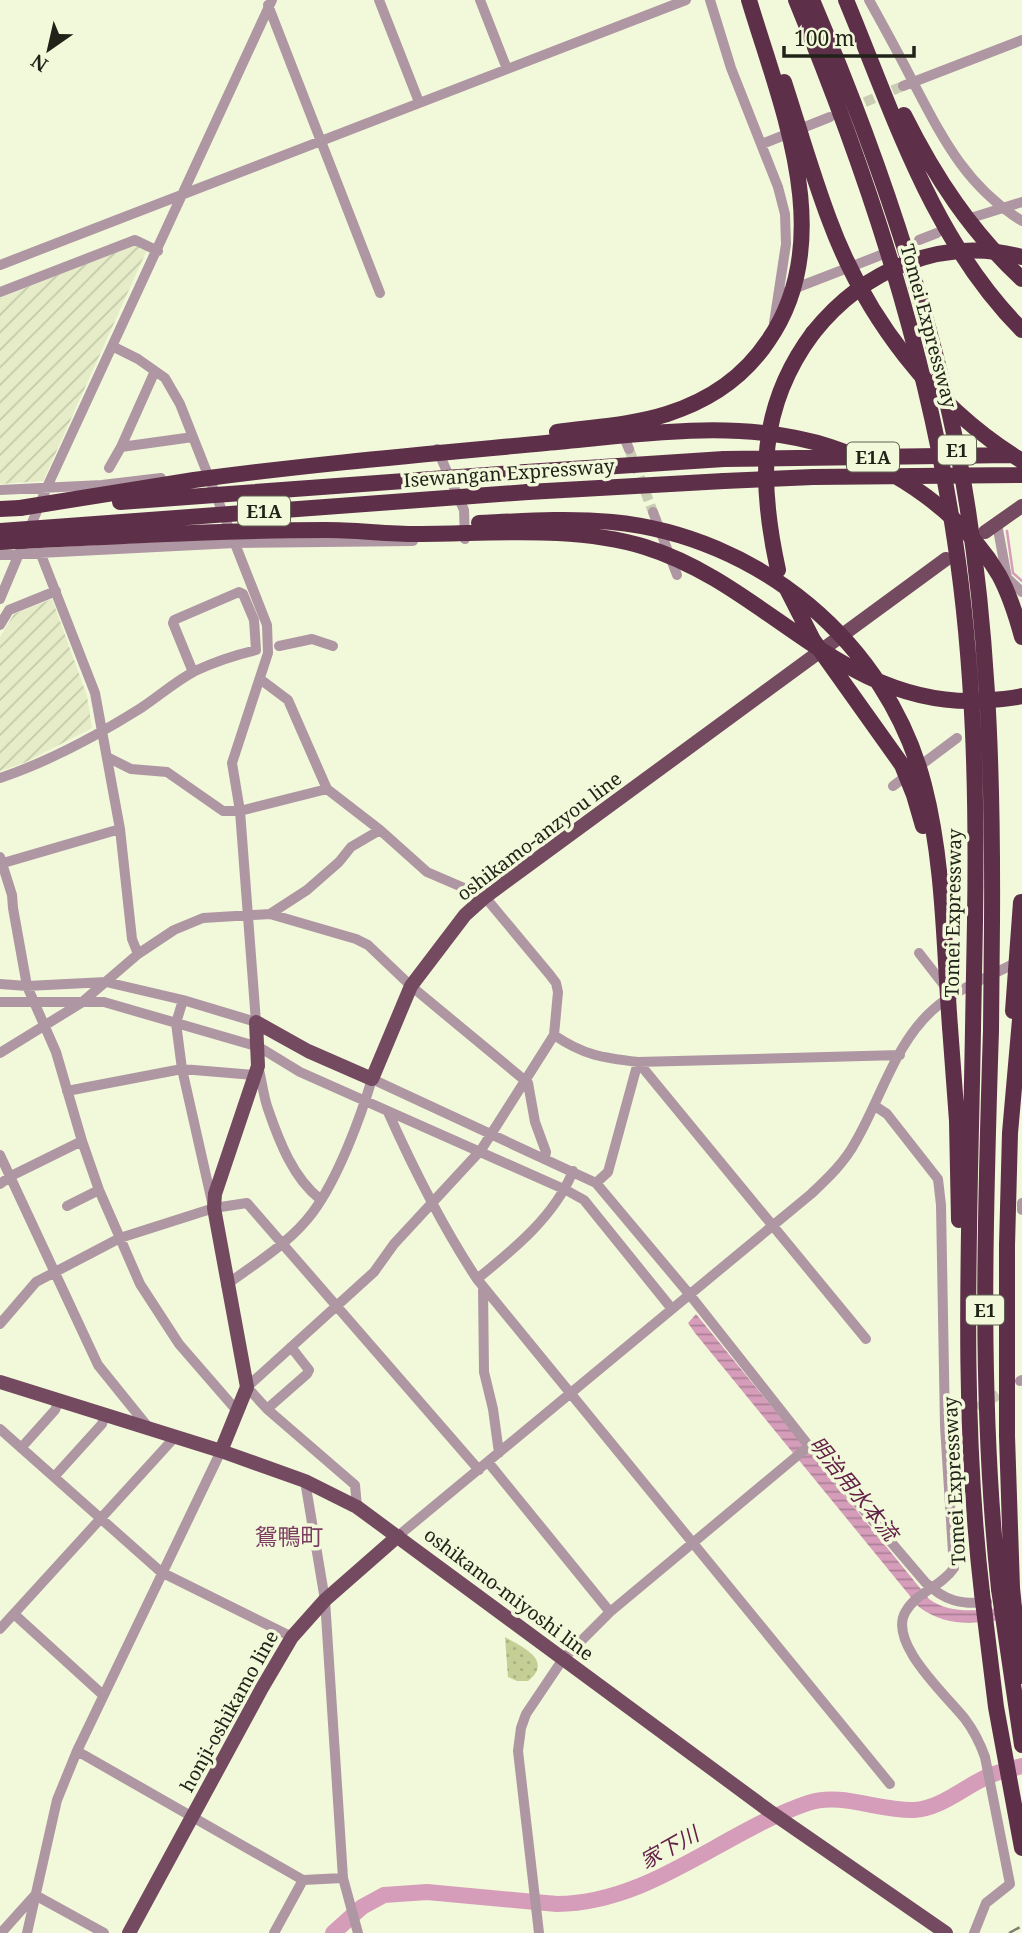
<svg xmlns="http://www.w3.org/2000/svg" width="1022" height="1933" viewBox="0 0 1022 1933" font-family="'Noto Serif','Noto Sans JP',serif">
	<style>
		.industrial { fill: url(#industrial-furrows) }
		.grass { fill: url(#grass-dots) }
		.water { fill: url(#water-rules) }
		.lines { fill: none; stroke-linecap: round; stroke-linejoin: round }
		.stream { stroke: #d69dba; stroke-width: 2.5 }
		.river { stroke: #d69dba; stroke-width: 16 }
		.minor-tunnel { stroke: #c8cdb3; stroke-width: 10; stroke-dasharray: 10 5; stroke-linecap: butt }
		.minor { stroke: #af96a3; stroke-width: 10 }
		.major { stroke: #744a60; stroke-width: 14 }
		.highway { stroke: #5e2f49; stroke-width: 16 }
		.rail { stroke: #7c806d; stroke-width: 2.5; stroke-dasharray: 12 12; stroke-linecap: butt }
		.highway-bridge { stroke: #5e2f49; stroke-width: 16 }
		.labels { text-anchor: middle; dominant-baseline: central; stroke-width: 7; stroke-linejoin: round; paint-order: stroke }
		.shield { fill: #f2f8da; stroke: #606352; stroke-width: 2 }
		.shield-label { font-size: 18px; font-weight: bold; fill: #212318 }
		.street-label { font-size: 19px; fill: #212318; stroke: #f2f8da }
		.water-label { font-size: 21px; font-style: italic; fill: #632148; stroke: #f2f8da }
		.quarter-label { font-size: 23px; fill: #7c3c60; stroke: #f2f8da }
	</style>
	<defs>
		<pattern id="industrial-furrows" width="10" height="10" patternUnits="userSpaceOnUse" patternTransform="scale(1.75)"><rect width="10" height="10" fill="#e5ecc7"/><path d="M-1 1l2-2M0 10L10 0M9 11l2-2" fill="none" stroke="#c4caaa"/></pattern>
		<pattern id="grass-dots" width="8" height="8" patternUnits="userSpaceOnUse" patternTransform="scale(1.75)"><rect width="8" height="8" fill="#c4ce95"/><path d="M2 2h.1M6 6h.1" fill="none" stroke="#a8b180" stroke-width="1.8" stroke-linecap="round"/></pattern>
		<pattern id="water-rules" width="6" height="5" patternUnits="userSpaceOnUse" patternTransform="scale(1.75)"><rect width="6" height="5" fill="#d69dba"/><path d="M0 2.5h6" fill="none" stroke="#ad8096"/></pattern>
	</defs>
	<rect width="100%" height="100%" fill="#f2f8da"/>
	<!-- industrial -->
	<path class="industrial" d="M135,244L145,249L146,252L43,481L0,484V298Z
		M52,599L87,696L92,728L24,763L0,771V637L14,614Z"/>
	<!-- grass -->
	<path class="grass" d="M505,1637C522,1647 554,1660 528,1681H517L508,1677Z"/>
	<!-- water -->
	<path class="water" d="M696,1314L929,1599C955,1618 992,1608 1022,1605V1618C984,1621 951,1631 919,1607L695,1333L688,1323Z"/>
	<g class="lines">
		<!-- stream -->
		<path class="stream" d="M1007,531L1013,573L1022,581"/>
		<!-- river -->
		<path class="river" d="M333,1933L362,1907L384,1895L427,1892L557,1904C651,1903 722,1832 808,1803C841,1792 879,1811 914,1810C941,1809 966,1785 991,1775C1001,1771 1012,1769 1022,1766"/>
		<!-- minor-tunnel -->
		<path class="minor-tunnel" d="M851,108L903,86
			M629,449L653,512
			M952,1424L1009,1388"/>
		<!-- minor -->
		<path class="minor" d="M379,0L419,102
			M480,0L507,69
			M710,0L731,68L778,187L785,214L786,244L774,323
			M869,0C884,27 899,54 913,82C943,139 966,186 1022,221
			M268,5L380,293
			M903,86L1022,40
			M762,144L830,117
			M974,217L1022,202
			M919,240L937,233
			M0,265L686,0
			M788,291L881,255
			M0,292L135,240L158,251
			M621,430L629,449
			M121,447L193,437
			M437,449L464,510L465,539
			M109,468L121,447L155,371
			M0,490L102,485L161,478
			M653,512L677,575
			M997,524L1007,578L1022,592
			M40,552L95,693L120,829L132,939L138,954
			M0,555L235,543L413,541
			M0,599L47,487L272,0
			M0,625L9,610L56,591
			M279,646L312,639L333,646
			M260,679L288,700L327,789L380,830L427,872L485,897L550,975L556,983L558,992L554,1035L481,1150L394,1244L374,1272L247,1387L267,1409L355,1485L357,1507
			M109,758L131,769L167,772L223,811H240L327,789
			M0,778C48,762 98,735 141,708C159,696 176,681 195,671C214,662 235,655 256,650L254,620L243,594L239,592L174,620L173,623L193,672
			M893,786L957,738
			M0,857L12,895L13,908L27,986L56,1052L82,1141L99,1190L120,1238L140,1284L179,1344L238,1412
			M0,864L120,829
			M270,914L307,890L339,862L351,847L380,830
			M919,953L947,989
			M0,984L27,986L106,982L183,1000L256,1022L240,811L232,763L268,653L267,625L180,404L165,378L138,359L114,347
			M183,1000L176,1023L182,1069L212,1202
			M0,1002H104L259,1047L300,1072L566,1190L584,1200L672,1309
			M554,1035C583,1055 603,1058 638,1062L900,1055
			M0,1053L81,1003L138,954L174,930L203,918L270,914L356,939L368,945L411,986L528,1083L535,1122L546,1152L545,1158
			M638,1062L866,1339
			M258,1066C262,1080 263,1095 268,1109C279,1141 293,1178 320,1199
			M67,1091L182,1069L254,1075
			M875,1106L887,1114L938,1179L941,1205L945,1426L954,1568C941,1587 917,1592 906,1611C886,1642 948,1697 965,1719C974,1731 980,1743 985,1757L1010,1884L986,1903L974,1933
			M388,1112C414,1170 442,1226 477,1279L890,1784
			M0,1155L98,1365L148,1427
			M596,1183L608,1172L638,1062
			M0,1184L11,1176L82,1141
			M1022,1203V1210
			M67,1206L99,1190
			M477,1279C514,1249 555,1216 573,1171
			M226,1285C256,1263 291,1242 313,1212C338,1178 360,1119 372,1079L596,1183L690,1295L809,1446L925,1582C945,1601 961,1605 987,1602
			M483,1287L484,1372L493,1409L499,1453
			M0,1324L36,1282L120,1238L214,1208L247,1203L479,1470
			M1020,1381L1022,1380
			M267,1409L307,1374L309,1370L291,1347
			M0,1429L161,1572L292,1637
			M21,1448L55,1410L59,1400
			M488,1462L610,1612
			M54,1477L102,1424L105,1414
			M305,1481L325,1600L343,1878L358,1933
			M398,1536L811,1194C828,1178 845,1162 856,1141C881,1098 896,1041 935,1008C957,989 993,975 1019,961
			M14,1614L103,1695
			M0,1629L175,1437
			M77,1751L303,1880L343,1878
			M1,1933L35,1895L104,1933
			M27,1933L57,1800L77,1751L221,1451
			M274,1933L303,1880
			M539,1933L518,1751L521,1728L526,1714L563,1659L610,1612L809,1446"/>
		<!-- major -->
		<path class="major" d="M985,532L1022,506
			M0,1382L221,1451L305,1481L357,1507L768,1810L946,1933
			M221,1451L247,1387L214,1208L215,1194L258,1066L256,1022L308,1051L372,1079L411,986L465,915L485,897L946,559
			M129,1933L262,1688L292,1637L325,1600L398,1536"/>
		<!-- highway -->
		<path class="highway" d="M796,0C868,175 927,353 955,541C974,666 977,794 975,921
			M812,0C875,148 928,300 959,458C988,611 993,767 992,922
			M846,0C894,115 932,240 1022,330
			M904,115C935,177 971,232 1022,279
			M526,472L724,459
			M528,492L724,481
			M0,509L20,508
			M778,570C759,483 757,408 813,333
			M950,1027L957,1121L959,1220
			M973,1029C970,1217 960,1406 982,1593
			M991,1030C985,1216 979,1403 999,1589
			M1007,1245V1436L1012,1588"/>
		<!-- rail -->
		<path class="rail" d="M1009,1933L1022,1926"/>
		<!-- highway-bridge -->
		<path class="highway-bridge" d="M784,82C799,128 812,174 829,219C865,317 933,407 1022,461
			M813,333C864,269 942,236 1022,257
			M557,432C593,427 632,425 667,414C708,401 744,377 768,341C839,239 781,107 749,0
			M724,459L1012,455
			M724,481L813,477L1022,475
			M120,502L526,472
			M20,508C78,499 136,489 194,480C311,464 429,454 546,443C639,435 740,417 831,447C897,469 963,514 999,575C1010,595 1016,615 1022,637
			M479,523C523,521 568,518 612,522C758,536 887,642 924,785C944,862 944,948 950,1027
			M0,531L528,492
			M0,542C108,537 217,530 326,530C356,530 386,534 417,534C491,534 573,525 645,547C765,584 839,703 974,701C990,700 1006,700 1022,696
			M787,589L813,640L902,765L914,795L923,826
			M1013,1011L1021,902
			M973,1029L975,921
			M991,1030L992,922
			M1007,1245L1010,1133L1022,997
			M1012,1588L1021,1676
			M999,1589L1022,1745
			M982,1593L996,1707L1022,1848"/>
	</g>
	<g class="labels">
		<!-- shield labels -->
		<g class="shield">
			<rect x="938" y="435.5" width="38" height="29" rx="5"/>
			<rect x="847" y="442.5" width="52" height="29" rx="5"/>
			<rect x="238" y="496.5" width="52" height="29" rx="5"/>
			<rect x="966" y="1295.5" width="38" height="29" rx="5"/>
		</g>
		<g class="shield-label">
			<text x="957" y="450">E1</text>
			<text x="873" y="457">E1A</text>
			<text x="264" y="511">E1A</text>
			<text x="985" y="1310">E1</text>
		</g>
		<!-- street labels -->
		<g class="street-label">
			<text transform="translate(929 326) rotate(75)">Tomei Expressway</text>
			<text transform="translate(509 473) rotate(-4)">Isewangan Expressway</text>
			<text transform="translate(539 836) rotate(-37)">oshikamo-anzyou line</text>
			<text transform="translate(953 913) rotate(-89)">Tomei Expressway</text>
			<text transform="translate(954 1481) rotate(-93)">Tomei Expressway</text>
			<text transform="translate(509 1594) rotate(37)">oshikamo-miyoshi line</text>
			<text transform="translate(229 1711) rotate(-61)">honji-oshikamo line</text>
		</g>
		<!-- water labels -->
		<g class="water-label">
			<text transform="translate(854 1488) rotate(51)">明治用水本流</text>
			<text transform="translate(669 1847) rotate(-29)">家下川</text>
		</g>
		<!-- quarter labels -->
		<g class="quarter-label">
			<text x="289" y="1536">鴛鴨町</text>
		</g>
	</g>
	<!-- north arrow -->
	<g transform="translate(49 49) rotate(214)" stroke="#f2f8da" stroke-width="5" paint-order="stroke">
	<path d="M0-5L12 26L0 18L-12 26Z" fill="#212318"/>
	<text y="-10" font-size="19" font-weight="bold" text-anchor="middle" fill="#212318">N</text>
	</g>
	<!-- scale -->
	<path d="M784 46v10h130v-10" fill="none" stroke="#212318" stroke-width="3.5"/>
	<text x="794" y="46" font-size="21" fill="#212318" stroke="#f2f8da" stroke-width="5" paint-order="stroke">100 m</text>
</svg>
